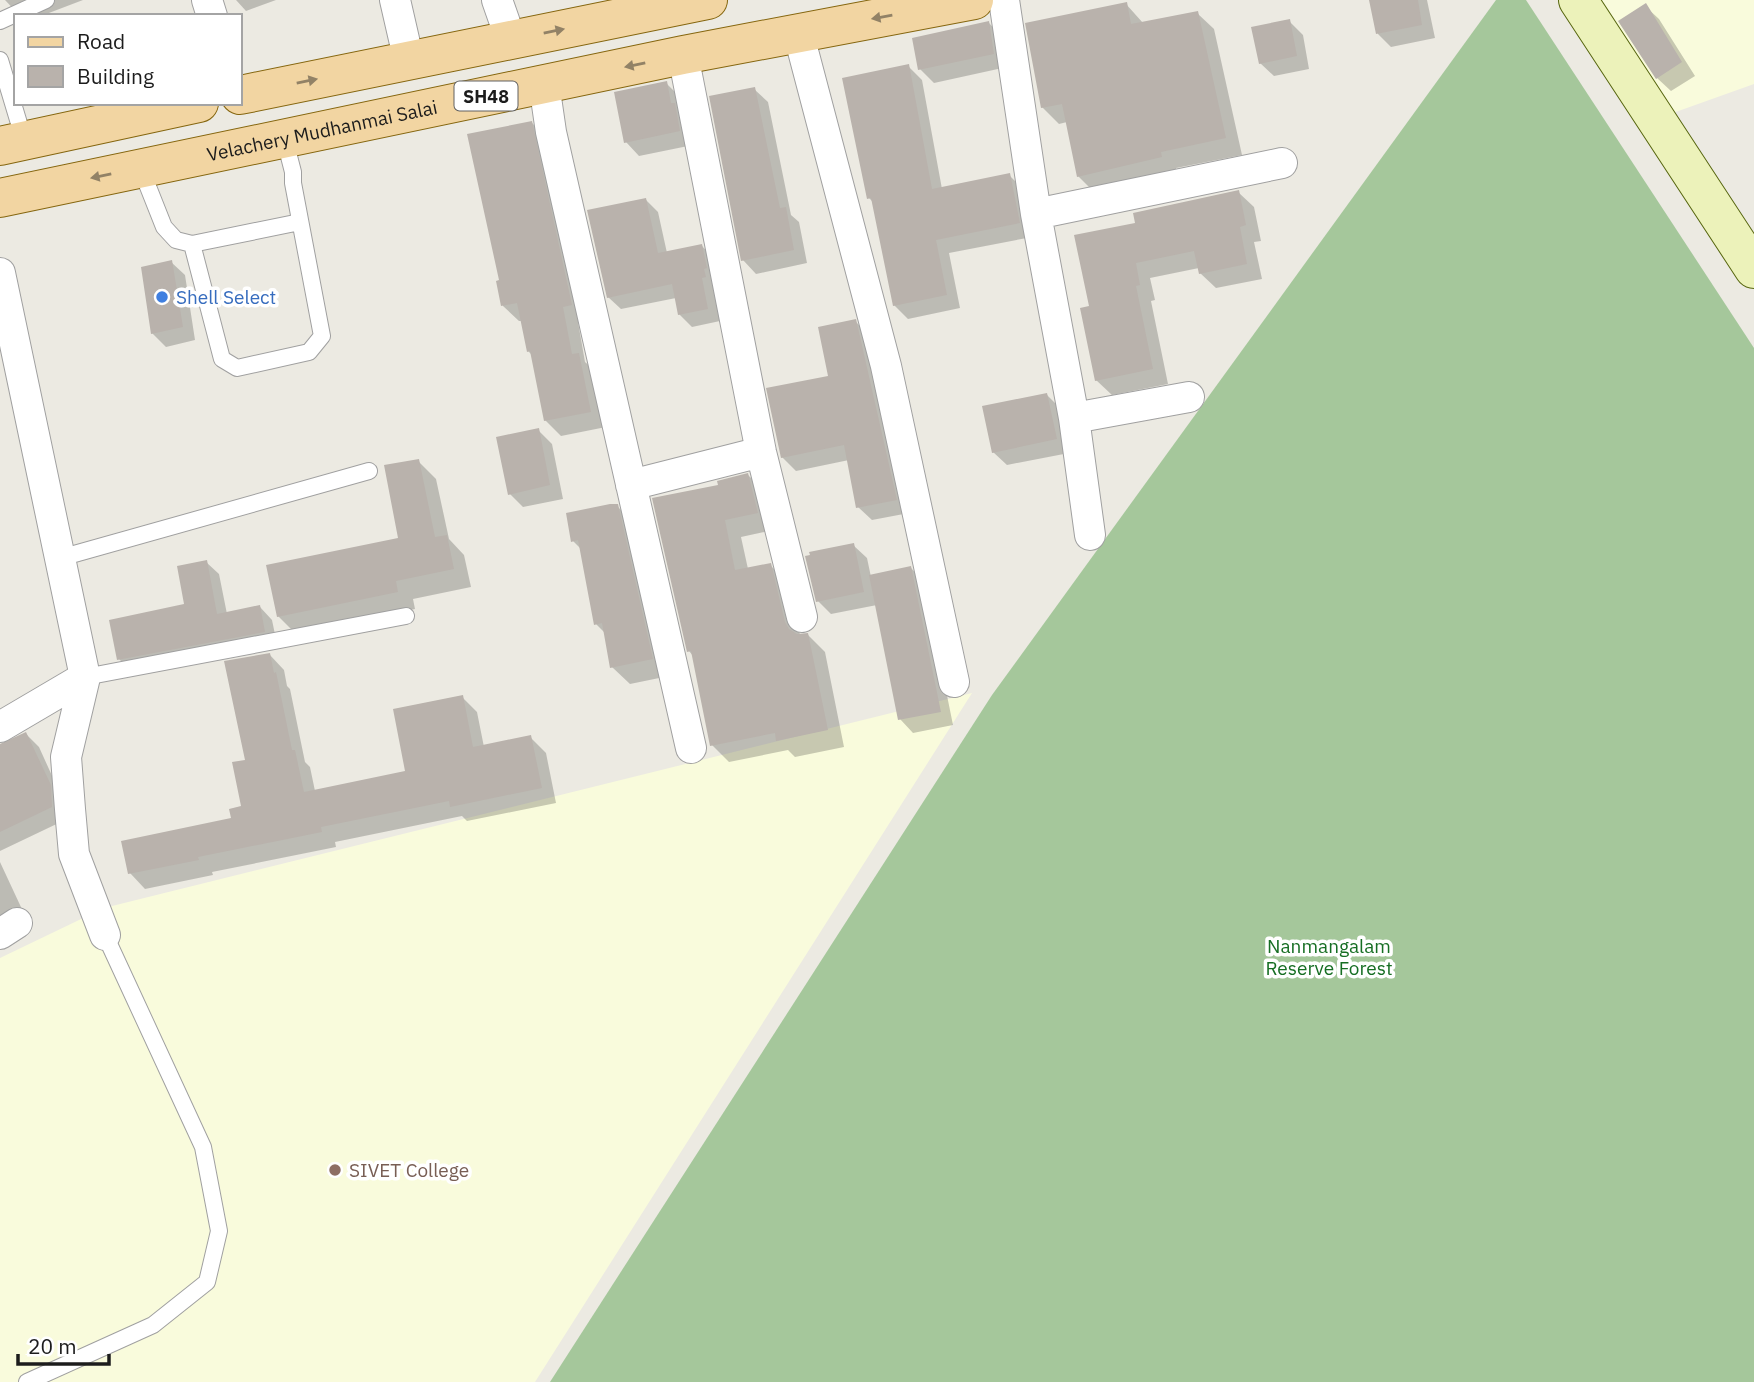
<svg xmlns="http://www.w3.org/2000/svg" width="1754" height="1382" viewBox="0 0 1754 1382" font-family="'IBM Plex Sans',sans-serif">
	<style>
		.education { fill: #f9fbdc }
		.forest { fill: #a5c79b }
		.shadow { fill: #0003 }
		.building { fill: #b9b2ac }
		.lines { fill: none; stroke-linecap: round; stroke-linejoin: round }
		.lane-casing { stroke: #a0a0a0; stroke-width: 18 }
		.street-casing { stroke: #a0a0a0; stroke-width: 32 }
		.secondary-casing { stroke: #57660f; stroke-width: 40 }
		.primary-casing { stroke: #85660f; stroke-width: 40 }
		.lane { stroke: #fff; stroke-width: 16 }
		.street { stroke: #fff; stroke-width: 30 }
		.secondary { stroke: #ecf2ba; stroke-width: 38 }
		.primary { stroke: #f2d5a2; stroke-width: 38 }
		.oneway { fill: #928266 }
		.shop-dot { fill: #3f7fe0; stroke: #fff; stroke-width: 2.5 }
		.education-dot { fill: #8d6e63; stroke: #fff; stroke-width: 2.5 }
		.labels { text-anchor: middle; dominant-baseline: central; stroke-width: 7; stroke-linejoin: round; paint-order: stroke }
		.shield { fill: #fff; stroke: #606060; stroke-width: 2 }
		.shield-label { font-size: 18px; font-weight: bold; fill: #1c1c1c }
		.street-label { font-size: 19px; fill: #1c1c1c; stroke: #fff }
		.shop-label { font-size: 19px; fill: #366cbe; stroke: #fff; text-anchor: start }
		.park-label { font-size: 19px; fill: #166e23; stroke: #fff }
		.education-label { font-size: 19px; fill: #785e54; stroke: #fff; text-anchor: start }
	</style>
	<rect width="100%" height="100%" fill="#eceae2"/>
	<!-- education -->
	<path class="education" d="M1594,0H1754V84L1670,114Z
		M972,693L535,1382H0V958L104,908Z"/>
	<!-- forest -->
	<path class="forest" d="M1496,0H1526L1754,348V1382H550L992,695Z"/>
	<!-- shadow -->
	<path class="shadow" d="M5,0H83L41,16H20Z
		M236,0H276L246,11Z
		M1371,0H1427L1435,38L1391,47L1378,34Z
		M1126,4L1143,23L1197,13L1214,29L1242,155L1176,168L1177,173L1095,193L1078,176L1067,122L1059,124L1042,107Z
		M1645,6L1659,19L1695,76L1671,91L1657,78Z
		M1289,21L1303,35L1309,69L1274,76L1260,63Z
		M989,23L1002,37L1007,67L934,83L920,69Z
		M908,66L922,80L942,189L1009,175L1023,189L1032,237L949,253L960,308L908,319L894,305L874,203L869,198Z
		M666,83L679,96L693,145L639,156L626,142Z
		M754,89L768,102L791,215L799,222L807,263L756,274L743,260Z
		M531,122L547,138L587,320L578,322L585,362L594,370L606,427L561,436L545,420L532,355L528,351L522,321H519L503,306L501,281Z
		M1238,192L1254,207L1261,241L1254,242L1262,279L1216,288L1200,273L1199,268L1150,278L1155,300L1151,301L1168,384L1112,395L1096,380L1091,307L1137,224Z
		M646,200L658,212L667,253L702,246L714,259L718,290H714L720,321L692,327L679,314L676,298L621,309L608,297Z
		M171,262L185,275L195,340L166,347L152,333Z
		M855,321L869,335L909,513L872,520L858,507L849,460L796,471L782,457L830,377Z
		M1047,395L1060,408L1069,453L1007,465L993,452Z
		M538,430L552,444L563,499L523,507L510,494Z
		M418,461L436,479L449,539L464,555L471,587L413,599L415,609L296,634L278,616L400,540Z
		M748,475L765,492L774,530L741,537L748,569L770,565L787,582L800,635H808L825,652L844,747L795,757L788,750L729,762L712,745L694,657L689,651L720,486Z
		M617,506L635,524L669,676L630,684L612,667L606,634L596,624L581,549L573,541Z
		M853,545L867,558L871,577L911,568L924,582L953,725L913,733L900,719L877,605L831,614L818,601Z
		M206,562L219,574L227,614L260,607L272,620L277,644L132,672L119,659L186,606Z
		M269,654L284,670L287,686L290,689L305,762L310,767L315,791L408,772L462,697L477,712L484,747L530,737L546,753L556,803L467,821L462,816L335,842L336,847L212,872L213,875L145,889L130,873L233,820L243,808L247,761Z
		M26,734L39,747L63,800L65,820L0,851V746Z
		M0,862L27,920L0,933Z"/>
	<!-- building -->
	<path class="building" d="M1369,0H1418L1422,25L1376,34Z
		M1127,2L1131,24L1198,11L1226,138L1161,152L1162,157L1077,177L1062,104L1041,108L1025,23Z
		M1646,3L1682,62L1656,79L1618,21Z
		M1290,19L1297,56L1259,64L1251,27Z
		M989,21L994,54L918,70L912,38Z
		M909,64L932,189L1010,173L1020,223L936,240L947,295L893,306L871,198L867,199L842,78Z
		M667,81L671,103H675L680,131L624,143L614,92Z
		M755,87L780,208L786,207L794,250L741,261L709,96Z
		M532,121L572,305L563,307L572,354L579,353L591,412L544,421L530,351L527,352L517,303L501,306L496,281L499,280L467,134Z
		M1239,190L1246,225L1240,227L1247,264L1199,274L1194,251L1136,263L1140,285L1136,286L1153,369L1095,381L1080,308L1089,306L1074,235L1135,223L1133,213Z
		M646,198L658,253L702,244L707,268L704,269L706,277L702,278L708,309L678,315L672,284L607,298L587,210Z
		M172,260L183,327L151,334L141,267Z
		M856,319L897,500L856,508L844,445L781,458L766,388L828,376L818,327Z
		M1047,393L1057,439L992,453L982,406Z
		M539,428L550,485L508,495L496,437Z
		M419,459L435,537L447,535L454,569L396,581L398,592L277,617L266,565L398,538L384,465Z
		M748,473L758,513L725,520L735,570L771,563L785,622L789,629L797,634L808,633L828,730L776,741L775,733L710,746L691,651L687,652L652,498L718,485L717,481Z
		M610,504H618L653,659L610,668L602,623L594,625L578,540L571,542L566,513Z
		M854,543L864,592L816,602L805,556L810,555L809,552Z
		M207,560L217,614L260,605L265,632L117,660L109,620L184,604L177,566Z
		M911,566L941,712L898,720L869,575Z
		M270,653L274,673L276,672L292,750H295L304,792L405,771L393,709L463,695L473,747L531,735L542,788L450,807L449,801L321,827L322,832L198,857L199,860L128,874L121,841L231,818L229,809L241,806L232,762L245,760L224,661Z
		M26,732L51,785L52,807L0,832V744Z"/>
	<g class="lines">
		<!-- lane casing -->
		<g class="lane-casing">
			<path id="lane" d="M0,21L46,0
				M0,60L24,140
				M141,169L164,227L176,240L192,244L222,359L237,368L309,352L322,336L293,183V172L284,137
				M192,244L300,222
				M60,558L369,471
				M85,677L406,616
				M27,1382L153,1325L207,1282L219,1231L203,1147L105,935"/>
		</g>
		<!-- street casing -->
		<g class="street-casing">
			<path id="street" d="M207,0L212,16
				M395,0L409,61
				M497,0L511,40
				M1004,0L1036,214L1074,418L1090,535
				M798,32L886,366L954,682
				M683,55L761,452L802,617
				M544,84L551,132L691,748
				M1036,214L1282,163
				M0,273L85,677L66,757L70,809L74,854L105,935
				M1074,418L1189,397
				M631,485L761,452
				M0,727L85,677
				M0,934L17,923"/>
		</g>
		<!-- secondary casing -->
		<g class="secondary-casing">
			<path id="secondary" d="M1578,0L1754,269"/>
		</g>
		<!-- primary casing -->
		<g class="primary-casing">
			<g id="primary">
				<path d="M240,95L708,0"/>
				<path d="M0,146L199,103"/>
				<path id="s1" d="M0,198L683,55L974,0"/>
			</g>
		</g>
		<!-- lane -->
		<use href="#lane" class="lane"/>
		<!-- street -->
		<use href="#street" class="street"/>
		<!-- secondary -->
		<use href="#secondary" class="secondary"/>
		<!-- primary -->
		<use href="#primary" class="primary"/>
	</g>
	<!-- one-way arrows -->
	<defs><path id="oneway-solid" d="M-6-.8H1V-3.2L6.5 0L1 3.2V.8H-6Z" transform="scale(1.75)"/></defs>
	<g class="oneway">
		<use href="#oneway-solid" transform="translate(882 17) rotate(170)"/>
		<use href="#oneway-solid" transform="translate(554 31) rotate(-11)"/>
		<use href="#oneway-solid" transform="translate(635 65) rotate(168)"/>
		<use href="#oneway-solid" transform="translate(307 81) rotate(-11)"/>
		<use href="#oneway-solid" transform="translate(101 176) rotate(168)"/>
	</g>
	<!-- markers -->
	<circle class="shop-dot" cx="162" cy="297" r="7"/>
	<circle class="education-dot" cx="335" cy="1170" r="7"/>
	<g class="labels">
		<!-- shield labels -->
		<rect class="shield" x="454.5" y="81.5" width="63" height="29" rx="5"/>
		<g class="shield-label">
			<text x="486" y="96">SH48</text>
		</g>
		<!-- street labels -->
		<g class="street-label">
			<text stroke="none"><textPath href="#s1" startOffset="329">Velachery Mudhanmai Salai</textPath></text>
		</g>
		<!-- shop labels -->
		<g class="shop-label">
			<text x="176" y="297">Shell Select</text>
		</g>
		<!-- park labels -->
		<g class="park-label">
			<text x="1329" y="946">Nanmangalam<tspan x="1329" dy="22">Reserve Forest</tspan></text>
		</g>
		<!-- education labels -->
		<g class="education-label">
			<text x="349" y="1170">SIVET College</text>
		</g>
	</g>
	<!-- legend -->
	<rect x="14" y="14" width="228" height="91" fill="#ffffff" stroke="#a4a4a4" stroke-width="2"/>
	<rect x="28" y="37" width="35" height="10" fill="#f2d5a2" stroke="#a4a4a4" stroke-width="2"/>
	<text x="77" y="49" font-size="21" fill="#1c1c1c">Road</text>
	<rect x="28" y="66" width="35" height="21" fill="#b9b2ac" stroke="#a4a4a4" stroke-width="2"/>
	<text x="77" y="84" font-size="21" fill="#1c1c1c">Building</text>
	<!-- scale -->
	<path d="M18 1354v10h91v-10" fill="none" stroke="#1c1c1c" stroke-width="3.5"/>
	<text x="28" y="1354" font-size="21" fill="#1c1c1c" stroke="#ffffff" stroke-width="5" paint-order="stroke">20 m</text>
</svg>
